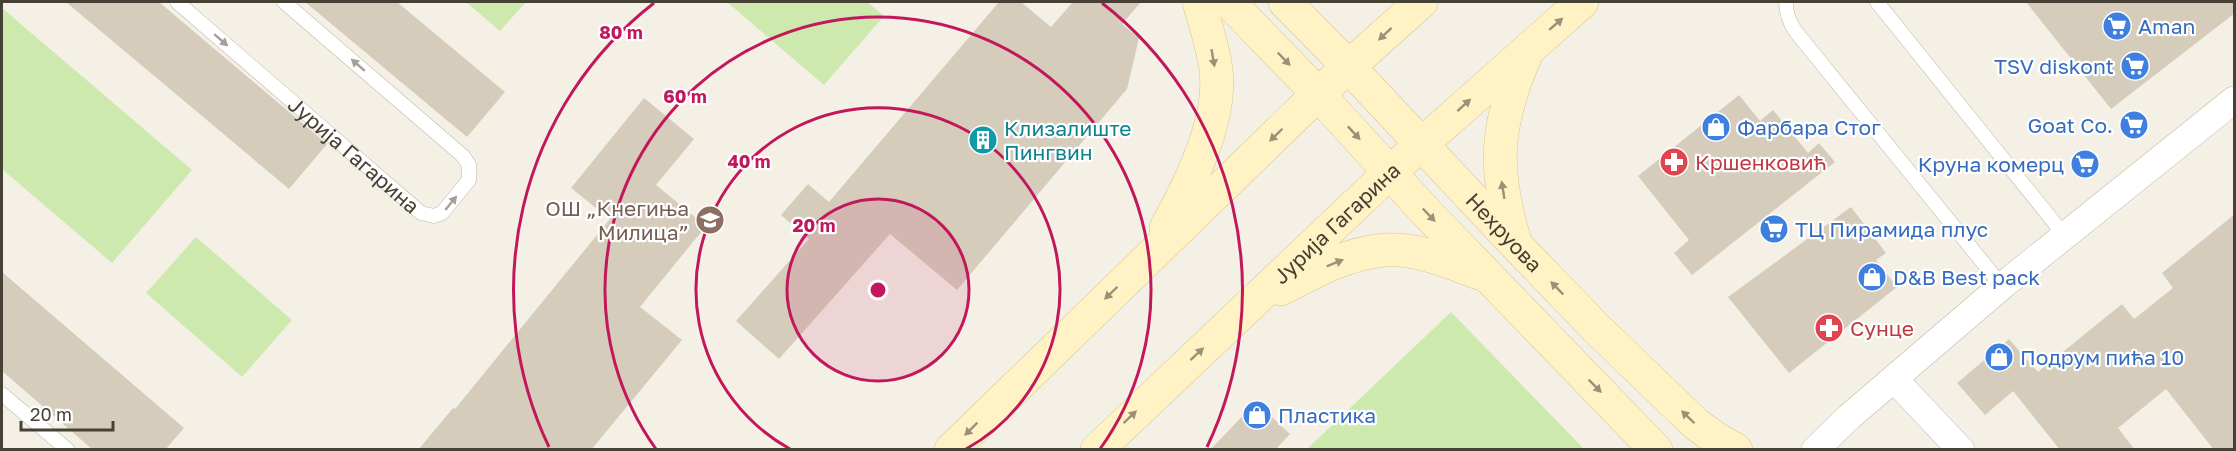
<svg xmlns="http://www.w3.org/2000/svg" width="2236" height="451" viewBox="0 0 2236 451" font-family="'Golos Text',sans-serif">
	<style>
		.green { fill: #cde9ae }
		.building { fill: #d5ccbc }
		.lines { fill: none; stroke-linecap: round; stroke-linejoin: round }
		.lane-casing { stroke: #bfb8a9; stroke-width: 15 }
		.street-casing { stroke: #bfb8a9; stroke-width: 28 }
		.secondary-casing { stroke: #d5c595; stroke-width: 34 }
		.lane { stroke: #fff; stroke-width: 14 }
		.street { stroke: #fff; stroke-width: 27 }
		.secondary { stroke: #fff3c5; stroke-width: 33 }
		.oneway { fill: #9a9176 }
		.oneway2 { fill: #a3a09a }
		.ring { fill: none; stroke: #c2185b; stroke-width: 3 }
		.labels { text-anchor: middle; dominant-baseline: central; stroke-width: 4.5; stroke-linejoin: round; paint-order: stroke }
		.shop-label { font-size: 21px; fill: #366cbe; stroke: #fff; text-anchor: start }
		.culture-label { font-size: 21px; fill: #0d838f; stroke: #fff; text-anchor: start }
		.street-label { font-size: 21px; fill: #474035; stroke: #fff }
		.health-label { font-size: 21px; fill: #be3a42; stroke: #fff; text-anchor: start }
		.education-label { font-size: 21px; fill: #785e54; stroke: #fff; text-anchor: end }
		.centre { fill: #c2185b; stroke: #fff; stroke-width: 3 }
		.ring-label { font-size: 18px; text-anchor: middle; font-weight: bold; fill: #c2185b; stroke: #fff; stroke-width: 4.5; stroke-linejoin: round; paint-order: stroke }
	</style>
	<rect width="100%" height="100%" fill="#f4f0e6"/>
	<!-- green -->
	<path class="green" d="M466,2H526L500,31Z
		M727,2H867L884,16L824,85Z
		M2,8L192,170L112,263L2,169Z
		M196,237L292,320L242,377L146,293Z
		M1451,312L1584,449H1307Z"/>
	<!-- building -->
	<path class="building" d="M66,2H159L327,144L289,189Z
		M305,2H397L505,92L467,137Z
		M999,2H1021L1051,27L1073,2H1141L1122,24L1139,38L1127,89L957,290L890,234L779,359L736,321L809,239L781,215L808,184L829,202Z
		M2026,2H2235V13L2111,109Z
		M1739,95L1760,121L1773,110L1808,153L1819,143L1835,162L1692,275L1674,253L1689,240L1638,176Z
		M644,98L694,139L656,185L706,226L640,307L682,340L591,450H418L453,408L455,409L610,219L571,188Z
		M1851,207L1886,253L1876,260L1897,287L1789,373L1728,297Z
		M2235,214V450H2214L2166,389L2118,428L2135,450H2060L2013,391L1985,415L1957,383L2009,339L2038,372L2122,304L2134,319L2173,288L2162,273Z
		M2,272L184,428L165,450H93L2,371Z
		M1256,402L1290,434L1275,450H1210Z"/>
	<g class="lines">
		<!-- lane casing -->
		<g class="lane-casing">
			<g id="lane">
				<path id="s1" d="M177,2L421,213L434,216L442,213L469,180V165L463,156L284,2"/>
				<path d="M1786,2C1786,14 1789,22 1796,32L2002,286"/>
				<path d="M1877,2L2065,236"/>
				<path d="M2,394L68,450"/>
			</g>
		</g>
		<!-- street casing -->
		<g class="street-casing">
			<path id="street" d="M1894,379L1961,450
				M1815,450L1849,417L2002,286L2234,100"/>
		</g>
		<!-- secondary casing -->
		<g class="secondary-casing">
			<g id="secondary">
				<path d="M1229,2L1318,94L1425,211L1656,450"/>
				<path id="s2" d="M1285,2L1349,67L1517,246L1597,329L1696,424L1715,438L1736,450"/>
				<path d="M1166,228C1190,184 1222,121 1216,70C1213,46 1205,24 1199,2"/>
				<path d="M1515,242C1493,169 1495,126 1525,57"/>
				<path d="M1281,289C1313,272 1347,253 1385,250C1417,248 1450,262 1479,273"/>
				<path d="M951,450L1318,94L1421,2"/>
				<path id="s3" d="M1097,450L1389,173L1582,2"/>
			</g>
		</g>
		<!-- lane -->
		<use href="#lane" class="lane"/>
		<!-- street -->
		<use href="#street" class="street"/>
		<!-- secondary -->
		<use href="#secondary" class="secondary"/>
	</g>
	<!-- one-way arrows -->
	<defs><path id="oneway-solid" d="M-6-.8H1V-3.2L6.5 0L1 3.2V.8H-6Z" transform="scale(1.5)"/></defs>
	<g class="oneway">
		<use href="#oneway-solid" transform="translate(1556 24) rotate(-41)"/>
		<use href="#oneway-solid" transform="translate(1385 34) rotate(137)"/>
		<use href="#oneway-solid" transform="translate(1213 58) rotate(80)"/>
		<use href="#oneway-solid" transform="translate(1284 59) rotate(46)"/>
		<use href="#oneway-solid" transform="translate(1464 105) rotate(-42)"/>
		<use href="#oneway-solid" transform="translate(1354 133) rotate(47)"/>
		<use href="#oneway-solid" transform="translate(1276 135) rotate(136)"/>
		<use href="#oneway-solid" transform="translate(1503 190) rotate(-99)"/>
		<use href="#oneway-solid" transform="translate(1429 215) rotate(46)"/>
		<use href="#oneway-solid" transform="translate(1335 263) rotate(-22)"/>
		<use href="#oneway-solid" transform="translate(1557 288) rotate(-134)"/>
		<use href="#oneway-solid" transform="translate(1111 293) rotate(136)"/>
		<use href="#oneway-solid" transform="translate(1197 354) rotate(-43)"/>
		<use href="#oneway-solid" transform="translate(1595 386) rotate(45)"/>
		<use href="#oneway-solid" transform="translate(1130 417) rotate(-44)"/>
		<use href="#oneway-solid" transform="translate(1688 417) rotate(-136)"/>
		<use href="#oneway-solid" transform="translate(971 429) rotate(135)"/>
	</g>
	<g class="oneway2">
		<use href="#oneway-solid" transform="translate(221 40) rotate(41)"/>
		<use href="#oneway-solid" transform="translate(358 65) rotate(-139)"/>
		<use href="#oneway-solid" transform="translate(451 203) rotate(-51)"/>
	</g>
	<!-- distance rings -->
	<circle cx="878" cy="290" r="91" fill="#c2185b" fill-opacity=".12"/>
	<g class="ring">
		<circle cx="878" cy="290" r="91"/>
		<path d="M790 449A182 182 0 1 1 966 449"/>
		<path d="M656 449A273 273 0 1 1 1100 449"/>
		<path d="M549 447A364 364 0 0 1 654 3M1102 3A364 364 0 0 1 1207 447"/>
	</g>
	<!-- icons -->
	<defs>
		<g id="supermarket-disc" transform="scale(1.5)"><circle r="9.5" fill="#3f7fe0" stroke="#fff"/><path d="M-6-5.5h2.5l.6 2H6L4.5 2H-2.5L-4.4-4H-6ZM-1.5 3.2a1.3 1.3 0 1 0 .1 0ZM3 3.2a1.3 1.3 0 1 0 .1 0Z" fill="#fff"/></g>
		<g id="shop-disc" transform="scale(1.5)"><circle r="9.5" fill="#3f7fe0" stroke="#fff"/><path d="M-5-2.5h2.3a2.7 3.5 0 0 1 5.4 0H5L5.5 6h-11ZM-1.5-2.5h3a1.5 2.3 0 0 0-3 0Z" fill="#fff"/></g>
		<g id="building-disc" transform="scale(1.5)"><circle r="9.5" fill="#0f9aa8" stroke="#fff"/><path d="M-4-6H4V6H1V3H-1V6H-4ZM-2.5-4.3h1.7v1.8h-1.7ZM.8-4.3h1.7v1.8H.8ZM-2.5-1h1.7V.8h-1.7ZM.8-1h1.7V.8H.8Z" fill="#fff"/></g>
		<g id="pharmacy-disc" transform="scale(1.5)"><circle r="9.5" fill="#e0444e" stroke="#fff"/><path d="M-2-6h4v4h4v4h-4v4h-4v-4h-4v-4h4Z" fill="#fff"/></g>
		<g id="school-disc" transform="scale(1.5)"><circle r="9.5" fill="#8d6e63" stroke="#fff"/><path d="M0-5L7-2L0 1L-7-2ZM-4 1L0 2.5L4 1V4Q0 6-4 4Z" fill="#fff"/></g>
	</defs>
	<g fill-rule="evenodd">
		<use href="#supermarket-disc" x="2117" y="26"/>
		<use href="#supermarket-disc" x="2135" y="66"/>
		<use href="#supermarket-disc" x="2134" y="125"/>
		<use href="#shop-disc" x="1716" y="127"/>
		<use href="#building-disc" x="983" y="140"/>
		<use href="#pharmacy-disc" x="1674" y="162"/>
		<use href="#supermarket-disc" x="2085" y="164"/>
		<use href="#school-disc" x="710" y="220"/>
		<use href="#supermarket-disc" x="1774" y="229"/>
		<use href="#shop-disc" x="1872" y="277"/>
		<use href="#pharmacy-disc" x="1829" y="328"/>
		<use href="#shop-disc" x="1999" y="357"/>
		<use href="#shop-disc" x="1257" y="415"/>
	</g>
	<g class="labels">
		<!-- shop labels -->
		<g class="shop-label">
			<text x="2138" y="26">Aman</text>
			<text x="2114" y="66" text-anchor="end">TSV diskont</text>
			<text x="2113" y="125" text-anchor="end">Goat Co.</text>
			<text x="1737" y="127">Фарбара Стог</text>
			<text x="2064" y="164" text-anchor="end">Круна комерц</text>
			<text x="1795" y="229">ТЦ Пирамида плус</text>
			<text x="1893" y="277">D&amp;B Best pack</text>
			<text x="2020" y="357">Подрум пића 10</text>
			<text x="1278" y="415">Пластика</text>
		</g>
		<!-- culture labels -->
		<g class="culture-label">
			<text x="1004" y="128">Клизалиште<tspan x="1004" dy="24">Пингвин</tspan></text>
		</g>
		<!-- street labels -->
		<g class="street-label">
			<text stroke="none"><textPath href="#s1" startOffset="234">Јурија Гагарина</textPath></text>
			<text stroke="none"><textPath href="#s3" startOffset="330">Јурија Гагарина</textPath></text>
			<text stroke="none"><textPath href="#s2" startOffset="318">Нехруова</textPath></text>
		</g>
		<!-- health labels -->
		<g class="health-label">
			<text x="1695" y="162">Кршенковић</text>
			<text x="1850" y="328">Сунце</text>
		</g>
		<!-- education labels -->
		<g class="education-label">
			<text x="689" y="208">ОШ „Кнегиња<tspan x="689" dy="24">Милица”</tspan></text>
		</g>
	</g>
	<circle cx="878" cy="290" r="9" class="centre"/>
	<g class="ring-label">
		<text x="621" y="39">80 m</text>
		<text x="685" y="103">60 m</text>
		<text x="749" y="168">40 m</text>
		<text x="814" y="232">20 m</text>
	</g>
	<!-- border -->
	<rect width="2236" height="451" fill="none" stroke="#474035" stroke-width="6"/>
	<!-- scale -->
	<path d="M21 421v9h92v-9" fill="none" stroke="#474035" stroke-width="3"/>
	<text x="30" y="421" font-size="18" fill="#474035" stroke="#ffffff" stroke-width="4.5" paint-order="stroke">20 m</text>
</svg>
